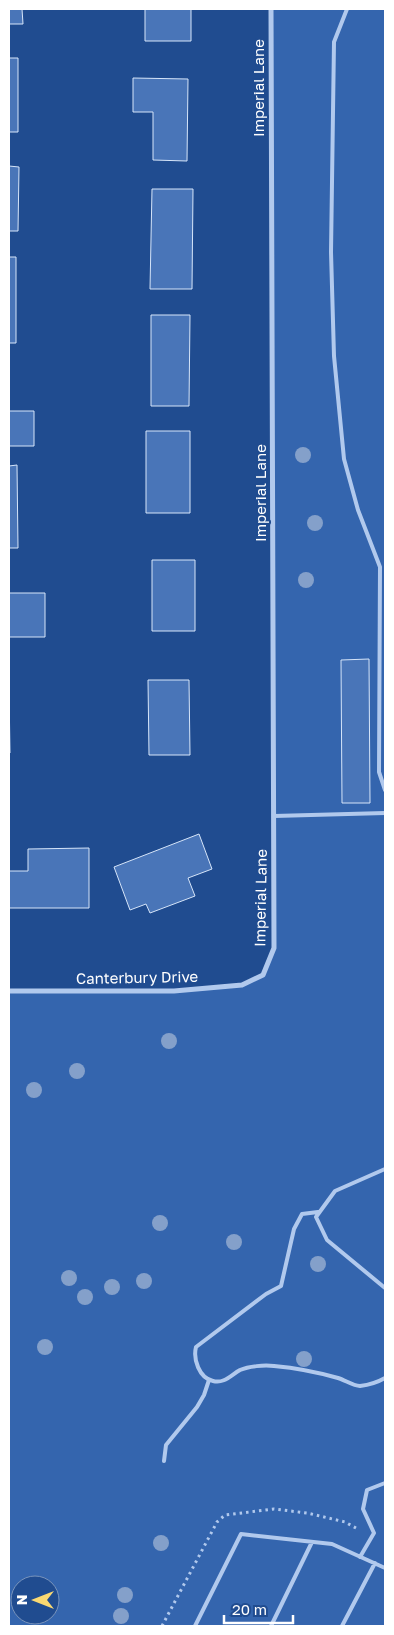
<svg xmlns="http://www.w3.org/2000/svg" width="394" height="1635" viewBox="0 0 394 1635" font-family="'Golos Text',sans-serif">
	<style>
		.green { fill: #3465ae; fill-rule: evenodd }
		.building { fill: #4975b8; stroke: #d6e5f9 }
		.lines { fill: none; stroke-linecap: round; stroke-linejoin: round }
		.path { stroke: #b1c9ed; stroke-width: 3; stroke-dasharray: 2.5 4; stroke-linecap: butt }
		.lane { stroke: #b1c9ed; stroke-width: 4 }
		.street { stroke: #b1c9ed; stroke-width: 5 }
		.tree { fill: #84a0ca }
		.labels { text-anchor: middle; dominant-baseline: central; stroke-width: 4; stroke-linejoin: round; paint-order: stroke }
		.street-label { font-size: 15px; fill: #fff; stroke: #204c90 }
	</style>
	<rect width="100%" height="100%" fill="#204c90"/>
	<!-- green -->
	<path class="green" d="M271,9H385V1626H9V991H174L242,985L263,975L274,948ZM20,1585H50V1615H20Z"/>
	<!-- building -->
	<path class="building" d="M9,9H22L23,24H9Z
		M145,9H191V41H145Z
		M9,58H18V132H9Z
		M133,78L188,79L187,161L153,160V112H133Z
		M9,166L19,167L18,231H9Z
		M152,189H193L192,289H150Z
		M9,257H16V343H9Z
		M151,315H190L189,406H151Z
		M9,411H34V446H9Z
		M146,431H190V513H146Z
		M17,465L18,548H9V466Z
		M152,560H195V631H152Z
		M9,593H45V637H9Z
		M369,659L370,803H342L341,660Z
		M148,680H189L190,755H149Z
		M9,691L10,753H9Z
		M199,834L212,869L188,878L195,896L150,913L146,904L130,910L114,867Z
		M89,848V908H9V871H28V849Z"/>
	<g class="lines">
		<!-- path -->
		<path class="path" d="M162,1626L217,1522L225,1515L274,1509L307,1513L345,1522L356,1528"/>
		<!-- lane -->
		<path class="lane" d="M347,9L334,42L331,252L334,356L344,459L358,510L380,567L379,772L385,790
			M274,816L385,813
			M385,1169L335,1191L316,1217L327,1240L385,1288
			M318,1212L302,1214L294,1229L281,1286L266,1294L196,1347C193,1359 199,1378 213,1381C224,1384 231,1375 240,1370C249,1366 264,1365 274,1366C296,1368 317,1372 338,1378C345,1380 353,1386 360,1386C368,1385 378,1382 385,1378
			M164,1461L166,1445L197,1407L204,1395L209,1380
			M360,1557L374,1533L363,1509L367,1490L385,1483
			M195,1626L241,1534L332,1544L385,1568
			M271,1626L312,1542
			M342,1626L375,1563"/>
		<!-- street -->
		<path class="street" d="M9,991H174L242,985L263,975L274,948L271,9"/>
	</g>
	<!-- trees -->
	<g class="tree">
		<circle cx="303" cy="455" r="8"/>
		<circle cx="315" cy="523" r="8"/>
		<circle cx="306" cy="580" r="8"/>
		<circle cx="169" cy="1041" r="8"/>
		<circle cx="77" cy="1071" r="8"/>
		<circle cx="34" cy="1090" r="8"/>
		<circle cx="160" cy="1223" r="8"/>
		<circle cx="234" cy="1242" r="8"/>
		<circle cx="318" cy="1264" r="8"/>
		<circle cx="69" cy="1278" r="8"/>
		<circle cx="144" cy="1281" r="8"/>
		<circle cx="112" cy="1287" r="8"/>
		<circle cx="85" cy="1297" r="8"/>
		<circle cx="45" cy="1347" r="8"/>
		<circle cx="304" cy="1359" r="8"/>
		<circle cx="161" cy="1543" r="8"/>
		<circle cx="125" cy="1595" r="8"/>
		<circle cx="121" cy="1616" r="8"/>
	</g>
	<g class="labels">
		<!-- street labels -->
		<g class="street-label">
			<text transform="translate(258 88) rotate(-90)">Imperial Lane</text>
			<text transform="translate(260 493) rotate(-90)">Imperial Lane</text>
			<text transform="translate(260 898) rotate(-89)">Imperial Lane</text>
			<text transform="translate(137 977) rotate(-1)">Canterbury Drive</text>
		</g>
	</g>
	<!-- border -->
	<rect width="394" height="1635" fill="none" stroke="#ffffff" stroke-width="20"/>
	<!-- north arrow -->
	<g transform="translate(35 1600) rotate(270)"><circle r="24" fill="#204c90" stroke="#7994bc"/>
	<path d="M0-4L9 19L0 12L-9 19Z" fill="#fad972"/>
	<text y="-8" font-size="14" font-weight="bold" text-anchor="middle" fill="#ffffff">N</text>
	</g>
	<!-- scale -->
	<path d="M224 1615v8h69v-8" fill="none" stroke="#ffffff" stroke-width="2.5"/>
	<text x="232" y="1615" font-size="15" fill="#ffffff" stroke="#204c90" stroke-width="4" paint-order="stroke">20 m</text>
</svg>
